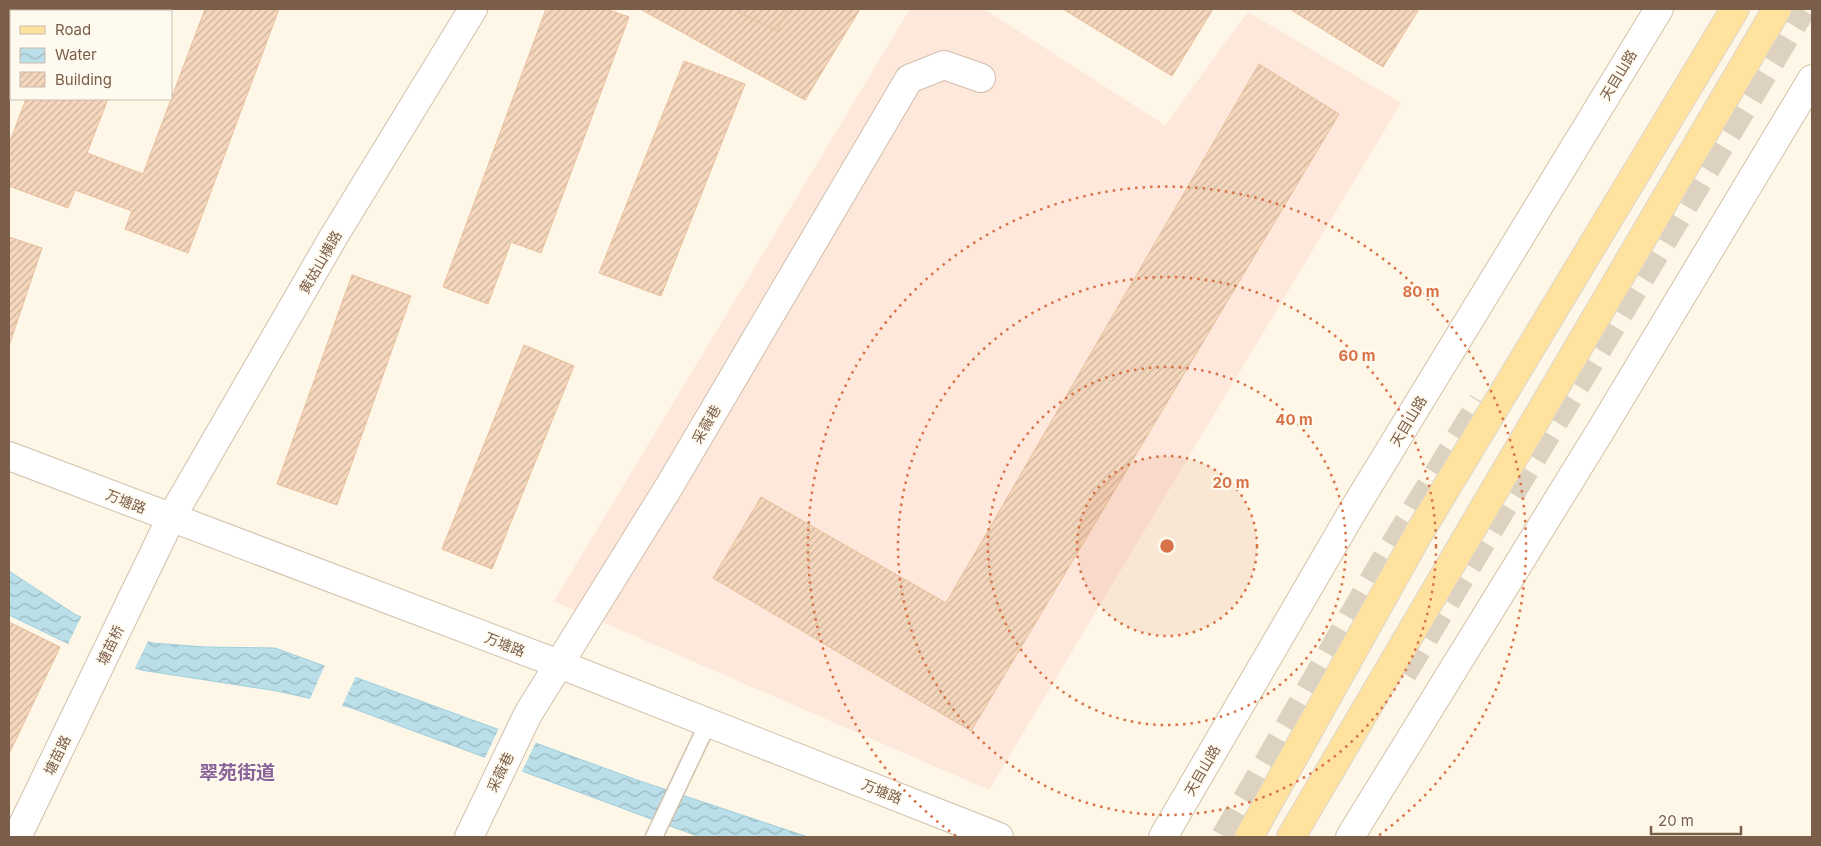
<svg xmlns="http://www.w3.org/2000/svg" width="1821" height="846" viewBox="0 0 1821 846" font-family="Inter,'Noto Sans SC',sans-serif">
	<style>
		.commercial { fill: #fee8db }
		.water { fill: url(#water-waves); stroke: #9fcedc }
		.pier { fill: #fef7e7 }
		.building { fill: url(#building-hatch); stroke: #e9bf9c }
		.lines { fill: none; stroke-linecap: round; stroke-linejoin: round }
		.trunk-tunnel { stroke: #ddd1c0; stroke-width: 28; stroke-dasharray: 28 14; stroke-linecap: butt }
		.service-casing { stroke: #d1bfac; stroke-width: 19 }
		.minor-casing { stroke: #d1bfac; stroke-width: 30 }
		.tertiary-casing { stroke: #d1bfac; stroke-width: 30 }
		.secondary-casing { stroke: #d4c0a9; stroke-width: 30 }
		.primary-casing { stroke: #dcd5d0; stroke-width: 30 }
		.service { stroke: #fff; stroke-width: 16 }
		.minor { stroke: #fff; stroke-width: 28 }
		.tertiary { stroke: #fff; stroke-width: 28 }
		.secondary { stroke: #fff; stroke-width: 28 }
		.primary { stroke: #ffe29d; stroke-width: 28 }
		.ring { fill: none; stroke: #d77347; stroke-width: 2.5; stroke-dasharray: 2.5 5 }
		.labels { text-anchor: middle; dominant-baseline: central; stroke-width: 4; stroke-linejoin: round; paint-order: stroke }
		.street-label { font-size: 14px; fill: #7a5e49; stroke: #fffaef }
		.district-label { font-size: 19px; font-weight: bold; fill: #886196; stroke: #fffaef }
		.centre { fill: #d77347; stroke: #fffaef; stroke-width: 2.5 }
		.ring-label { font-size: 15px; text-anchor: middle; font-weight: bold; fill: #d77347; stroke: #fffaef; stroke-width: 4; stroke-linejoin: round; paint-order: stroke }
	</style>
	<defs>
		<pattern id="water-waves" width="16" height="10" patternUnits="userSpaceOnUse" patternTransform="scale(1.25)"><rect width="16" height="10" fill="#badfe9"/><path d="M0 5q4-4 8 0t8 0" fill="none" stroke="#9cb8bf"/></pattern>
		<pattern id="building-hatch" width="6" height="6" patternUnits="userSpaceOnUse" patternTransform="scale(1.25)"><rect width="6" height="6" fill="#f5d7bd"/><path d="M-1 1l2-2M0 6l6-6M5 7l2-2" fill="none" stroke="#cbb29c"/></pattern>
	</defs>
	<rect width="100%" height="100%" fill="#fef7e7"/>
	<!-- commercial -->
	<path class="commercial" d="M910,9H984L1165,125L1248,12L1401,103L989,790L554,601Z"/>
	<!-- water -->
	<path class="water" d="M9,571L76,615L152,643L205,647L275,648L637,780L808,837H700L349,707L277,691L141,670L67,643L9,615Z"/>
	<!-- pier -->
	<path class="pier" d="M82,615L149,639L134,670L67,646Z
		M326,663L357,674L341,708L309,701Z
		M500,726L537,740L521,773L484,760Z"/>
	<!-- building -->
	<path class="building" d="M60,9H141L140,11H59Z
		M205,9H279L188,253L125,229L132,211L75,190L68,208L9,186V144L26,99H108L87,153L143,174Z
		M546,9H606L629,17L541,253L511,242L488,304L443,287Z
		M640,9H860L805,100Z
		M742,9H788L777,31L740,13Z
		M1063,9H1213L1172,76Z
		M1290,9H1419L1383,67Z
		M684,61L745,84L661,296L599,273Z
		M1259,64L1339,114L971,731L713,578L761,497L946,603Z
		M9,237L42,248L9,346Z
		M352,275L411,296L337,505L277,484Z
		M524,345L574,366L492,569L442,549Z
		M9,622L60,647L9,754Z"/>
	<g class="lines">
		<!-- trunk-tunnel -->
		<path class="trunk-tunnel" d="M1403,673L1802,9
			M1225,837L1387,557L1482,402"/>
		<!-- service casing -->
		<g class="service-casing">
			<path id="service" d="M654,837L708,723"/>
		</g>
		<!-- minor casing -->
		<g class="minor-casing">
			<path id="minor" d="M469,837L528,714L670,485L909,79L944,65L981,78"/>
		</g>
		<!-- tertiary casing -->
		<g class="tertiary-casing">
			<path id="tertiary" d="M9,456L559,664L999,837
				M17,837L171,518L334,236L473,9"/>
		</g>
		<!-- secondary casing -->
		<g class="secondary-casing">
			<path id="secondary" d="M1163,837L1354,509L1659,9
				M1350,837L1601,430L1812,79"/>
		</g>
		<!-- primary casing -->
		<g class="primary-casing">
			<path id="primary" d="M1249,837L1416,538L1735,9
				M1291,837L1777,9"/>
		</g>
		<!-- service -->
		<use href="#service" class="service"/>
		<!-- minor -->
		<use href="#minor" class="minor"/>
		<!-- tertiary -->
		<use href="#tertiary" class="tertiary"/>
		<!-- secondary -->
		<use href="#secondary" class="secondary"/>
		<!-- primary -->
		<use href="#primary" class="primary"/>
	</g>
	<!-- distance rings -->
	<circle cx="1167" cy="546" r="90" fill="#d77347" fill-opacity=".12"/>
	<g class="ring">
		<circle cx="1167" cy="546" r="90"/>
		<circle cx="1167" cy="546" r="179"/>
		<circle cx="1167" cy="546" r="269"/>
		<path d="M956 836A359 359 0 1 1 1378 836"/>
	</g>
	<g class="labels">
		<!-- street labels -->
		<g class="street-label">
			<text transform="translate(1618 75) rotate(-59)">天目山路</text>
			<text transform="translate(320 262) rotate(-60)">黄姑山横路</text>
			<text transform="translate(1408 421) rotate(-59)">天目山路</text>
			<text transform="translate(706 424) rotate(-60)">采薇巷</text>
			<text transform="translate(126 501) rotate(21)">万塘路</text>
			<text transform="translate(505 644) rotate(21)">万塘路</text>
			<text transform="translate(110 645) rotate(-64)">塘苗桥</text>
			<text transform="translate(57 755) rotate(-64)">塘苗路</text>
			<text transform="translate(1202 770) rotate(-60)">天目山路</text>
			<text transform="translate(500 772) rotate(-64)">采薇巷</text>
			<text transform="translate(882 791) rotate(22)">万塘路</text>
		</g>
		<!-- district labels -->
		<g class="district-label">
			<text x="237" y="772">翠苑街道</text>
		</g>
	</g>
	<circle cx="1167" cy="546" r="8" class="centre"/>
	<g class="ring-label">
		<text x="1421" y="297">80 m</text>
		<text x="1357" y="361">60 m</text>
		<text x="1294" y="425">40 m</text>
		<text x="1231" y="488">20 m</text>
	</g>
	<!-- border -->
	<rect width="1821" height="846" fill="none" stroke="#7a5e49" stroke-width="20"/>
	<!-- legend -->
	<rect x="10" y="10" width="162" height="90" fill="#fffaef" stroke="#cabcad"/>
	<rect x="20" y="26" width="25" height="8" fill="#ffe29d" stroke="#cabcad"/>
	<text x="55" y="35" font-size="15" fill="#7a5e49">Road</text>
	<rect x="20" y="48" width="25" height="15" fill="url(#water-waves)" stroke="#cabcad"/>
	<text x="55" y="60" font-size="15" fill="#7a5e49">Water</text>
	<rect x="20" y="72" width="25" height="15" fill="url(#building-hatch)" stroke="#cabcad"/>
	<text x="55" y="85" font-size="15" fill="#7a5e49">Building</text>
	<!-- scale -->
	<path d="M1651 826v8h90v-8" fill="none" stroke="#7a5e49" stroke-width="2.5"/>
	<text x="1658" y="826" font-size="15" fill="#7a5e49" stroke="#fffaef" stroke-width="4" paint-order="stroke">20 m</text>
</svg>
